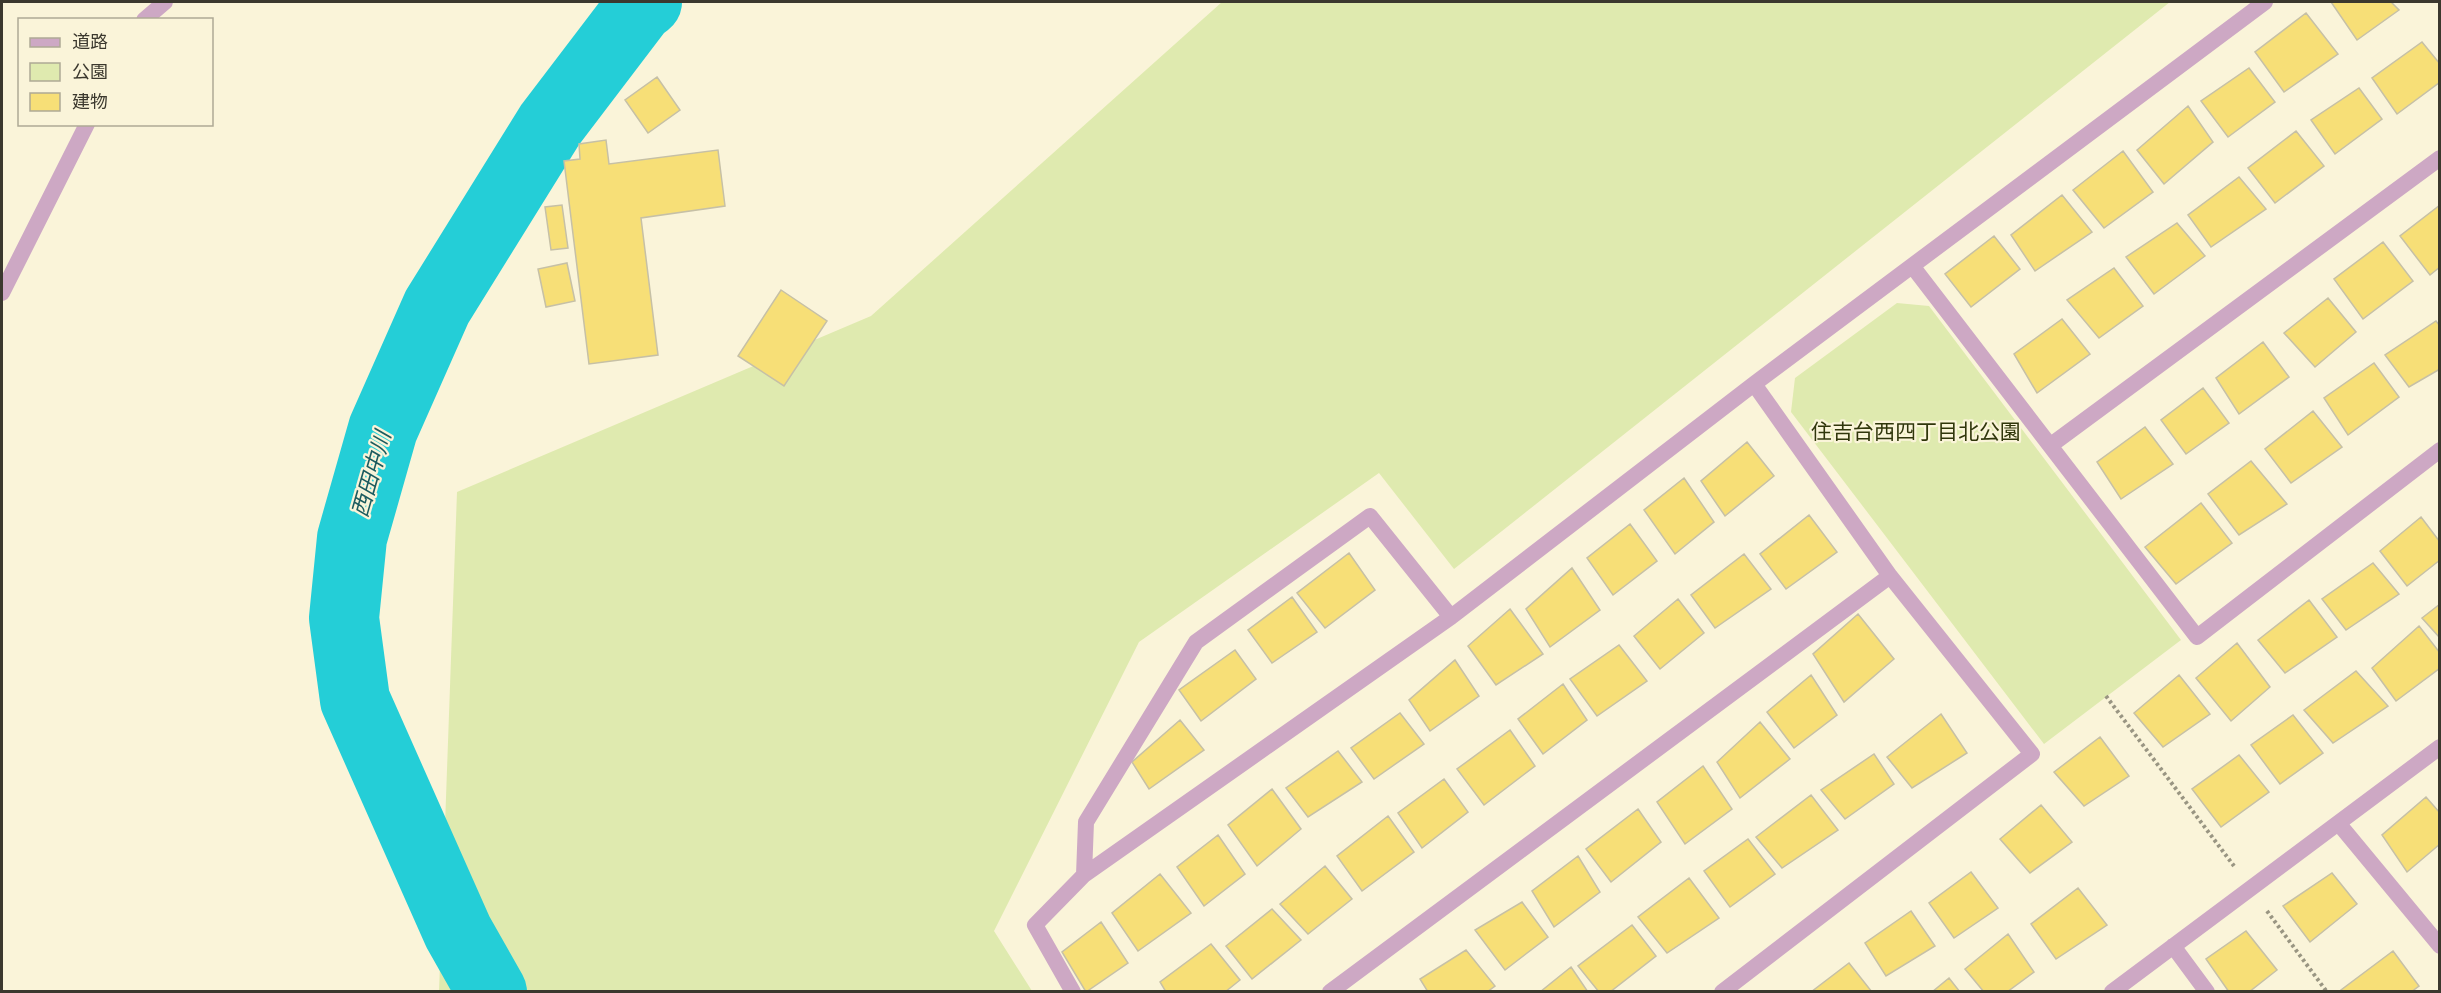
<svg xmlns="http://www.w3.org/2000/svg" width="2441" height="993" viewBox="0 0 2441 993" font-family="Karla,'Noto Sans JP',sans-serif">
	<rect width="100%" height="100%" fill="#faf4d9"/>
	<path fill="#dfeaaf" d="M1222 2H2170L1454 569 1379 473 1139 642 994 931 1032 991 439 992 457 492 871 316Z
		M1897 303 1929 306 2181 640 2044 744 1791 412 1795 378Z"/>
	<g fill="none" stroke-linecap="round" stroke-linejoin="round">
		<path stroke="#24ced7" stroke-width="70" d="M492 992 458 932 355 700 344 618 352 538 383 429 437 307 550 125 639 8 647 2"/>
	</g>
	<path fill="#f7df77" stroke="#c6c0a6" stroke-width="1.5" d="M2331 2H2391L2399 10 2357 40Z
		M2306 13 2338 54 2284 92 2255 52Z
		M2422 42 2440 64V82L2397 114 2372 78Z
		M2249 68 2275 102 2228 137 2201 101Z
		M657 77 680 110 648 133 625 100Z
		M2359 88 2382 119 2335 154 2311 120Z
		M2188 106 2213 142 2164 184 2137 150Z
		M2296 131 2324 166 2275 203 2248 168Z
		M606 140 609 164 718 150 725 206 641 218 658 355 589 364 564 161 580 159 579 144Z
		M2123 151 2153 192 2104 228 2073 190Z
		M2239 177 2266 209 2211 247 2188 215Z
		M2062 195 2092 232 2035 271 2011 235Z
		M562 205 568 248 551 250 545 207Z
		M2440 205V267L2430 275 2400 236Z
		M2177 223 2205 256 2154 294 2126 257Z
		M1994 236 2020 269 1971 307 1945 274Z
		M2383 242 2413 281 2363 319 2334 279Z
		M567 263 575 301 546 307 538 269Z
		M2114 268 2143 306 2099 338 2067 300Z
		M781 290 827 321 784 386 738 356Z
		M2328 298 2356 332 2315 367 2284 333Z
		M2062 319 2090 354 2037 393 2014 354Z
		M2436 321 2440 326V369L2409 387 2385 355Z
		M2263 342 2289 377 2239 414 2216 378Z
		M2374 363 2399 397 2348 435 2324 398Z
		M2203 388 2229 423 2186 454 2161 420Z
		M2313 411 2342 447 2291 483 2265 449Z
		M2145 427 2173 464 2121 499 2097 462Z
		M1747 442 1774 476 1725 516 1701 481Z
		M2251 461 2287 504 2239 535 2208 494Z
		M1684 478 1714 522 1675 554 1644 510Z
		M2201 503 2232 543 2176 584 2145 547Z
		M1809 515 1837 552 1786 589 1760 554Z
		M2421 517 2440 542V560L2407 586 2380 551Z
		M1630 524 1657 561 1613 595 1587 558Z
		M1349 553 1375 590 1325 628 1297 593Z
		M1744 554 1771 589 1715 628 1691 595Z
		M2373 563 2399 594 2346 630 2322 599Z
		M1572 568 1600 610 1550 647 1526 609Z
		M1292 597 1317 632 1272 663 1248 630Z
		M1678 599 1704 633 1660 669 1634 636Z
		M2309 600 2337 637 2285 673 2258 640Z
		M2440 604V638L2422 618Z
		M1510 609 1543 654 1496 685 1468 646Z
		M1858 614 1894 659 1844 702 1813 654Z
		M2419 626 2440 653V668L2396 701 2372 668Z
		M2237 643 2270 687 2231 721 2196 678Z
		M1619 645 1647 681 1597 716 1570 679Z
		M1235 650 1256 679 1201 721 1179 690Z
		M1455 660 1479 696 1430 731 1409 700Z
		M2356 671 2388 706 2333 743 2304 710Z
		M1811 675 1837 715 1794 748 1767 712Z
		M2179 675 2210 714 2163 747 2134 713Z
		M1563 684 1587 720 1543 754 1518 719Z
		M1400 713 1424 744 1374 779 1351 748Z
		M1941 714 1967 753 1912 788 1887 757Z
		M2293 715 2323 753 2280 784 2251 745Z
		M1180 720 1204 750 1149 789 1132 762Z
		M1760 722 1790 759 1740 798 1717 762Z
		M1510 730 1535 766 1484 805 1457 769Z
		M2100 737 2129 776 2084 806 2054 772Z
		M1338 751 1362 782 1308 817 1286 788Z
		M1874 754 1894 784 1845 819 1821 790Z
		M2239 755 2269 792 2221 827 2192 789Z
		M1703 766 1732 809 1685 844 1657 802Z
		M1444 779 1468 812 1422 848 1398 813Z
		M1272 789 1301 829 1257 866 1228 825Z
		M1811 795 1838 830 1782 868 1756 837Z
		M2426 797 2440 813V844L2407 872 2382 835Z
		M2041 805 2072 842 2030 873 2000 839Z
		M1638 809 1661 842 1611 882 1586 849Z
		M1388 816 1414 852 1362 891 1337 856Z
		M1218 835 1245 874 1204 906 1177 867Z
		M1748 839 1775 874 1730 907 1704 871Z
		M1578 856 1600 892 1554 927 1532 891Z
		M1325 866 1352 899 1308 934 1280 904Z
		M1971 872 1998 908 1954 938 1929 903Z
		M2332 873 2357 904 2310 942 2283 906Z
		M1160 874 1191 913 1138 951 1112 913Z
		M1689 878 1719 918 1667 953 1638 917Z
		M2078 888 2107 925 2056 959 2031 924Z
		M1522 902 1548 937 1505 970 1475 930Z
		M1272 909 1301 940 1252 979 1226 946Z
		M1911 911 1935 946 1886 976 1865 943Z
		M1101 922 1128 963 1086 992 1062 952Z
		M1632 925 1656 956 1610 992H1599L1578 966Z
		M2246 931 2277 970 2249 992H2229L2206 959Z
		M2008 934 2034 972 2007 992H1984L1965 969Z
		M1211 944 1240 980 1225 992H1166L1160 982Z
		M1466 950 1495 986 1487 992H1428L1420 979Z
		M2393 951 2419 986 2411 992H2342L2341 990Z
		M1849 963 1872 992H1811Z
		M1571 967 1588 992H1540Z
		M1949 978 1960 992H1932Z"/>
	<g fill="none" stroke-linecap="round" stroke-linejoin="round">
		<path stroke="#999582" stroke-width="4" stroke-dasharray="3 3" stroke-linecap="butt" d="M2106 696 2234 866
			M2267 911 2327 992"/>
		<path stroke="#cda8c4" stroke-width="16" d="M144 20 165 2
			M1913 267 2197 637 2440 450
			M2 293 87 124
			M2051 445 2440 158
			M2339 824 2440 946
			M1084 875 1086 822 1196 642 1370 516 1451 617
			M2173 946 2207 992
			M1073 992 1035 925 1084 875 1451 617 1754 384 2265 2
			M1330 992 1890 576
			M1722 992 2032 754 1890 576 1754 384
			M2112 992 2440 747"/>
	</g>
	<g text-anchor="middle" stroke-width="4.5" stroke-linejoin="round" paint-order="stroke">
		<g font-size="21" fill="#30360b" stroke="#faf4d9">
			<text x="1916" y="439">住吉台西四丁目北公園</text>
		</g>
		<g font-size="22" font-style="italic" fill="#1b5b5f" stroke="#faf4d9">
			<text transform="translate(371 474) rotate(-74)" y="8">西田中川</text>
		</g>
	</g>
	<rect width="2441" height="993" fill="none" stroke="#3b382e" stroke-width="6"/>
	<rect x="18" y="18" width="195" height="108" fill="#faf4d9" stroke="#aea995" stroke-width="1.5"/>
	<rect x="30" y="38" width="30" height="9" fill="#cda8c4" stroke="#aea995" stroke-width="1.5"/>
	<text x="72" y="48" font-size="18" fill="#3b382e">道路</text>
	<rect x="30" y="63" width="30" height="18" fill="#dfeaaf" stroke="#aea995" stroke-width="1.5"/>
	<text x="72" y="78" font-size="18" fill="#3b382e">公園</text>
	<rect x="30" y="93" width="30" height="18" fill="#f7df77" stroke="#aea995" stroke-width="1.5"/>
	<text x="72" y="108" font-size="18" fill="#3b382e">建物</text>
</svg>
